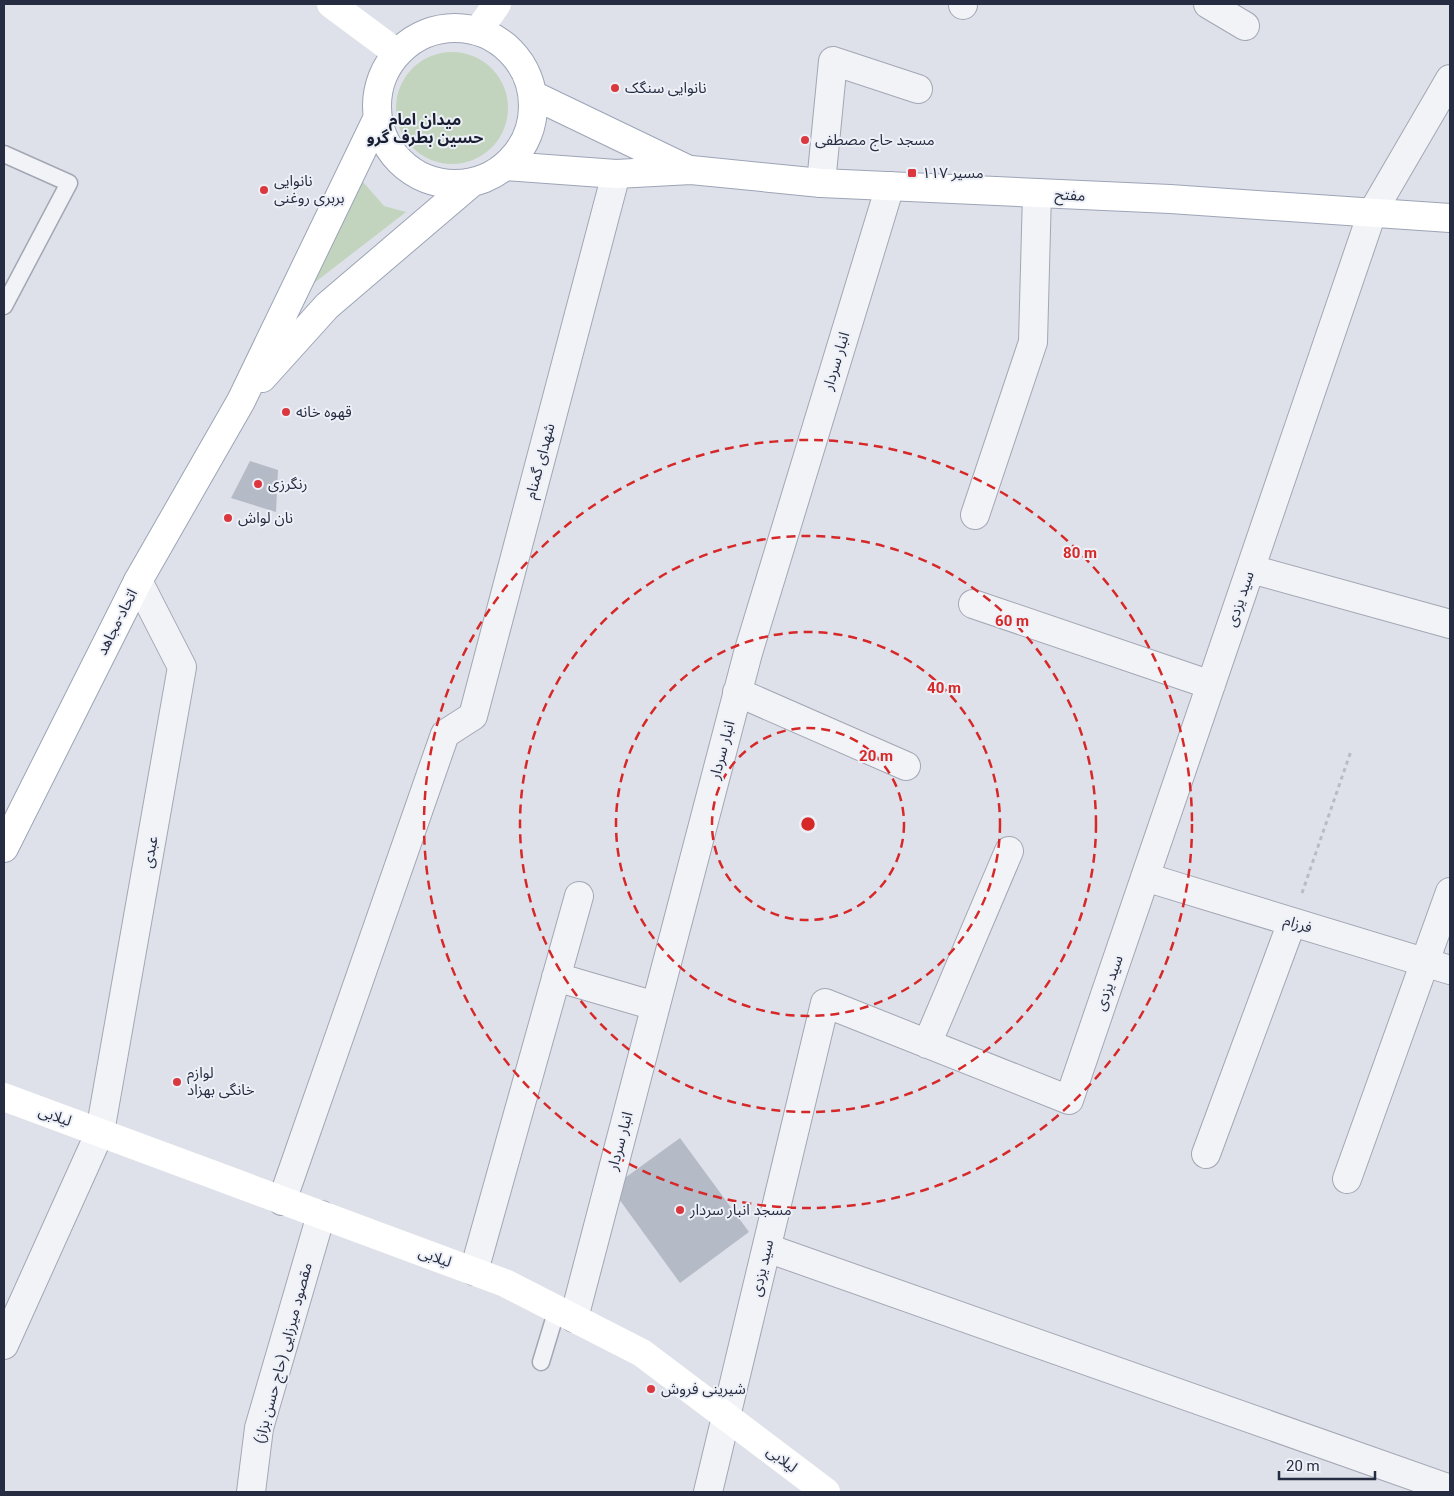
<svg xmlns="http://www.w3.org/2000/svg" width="1454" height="1496" viewBox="0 0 1454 1496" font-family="Roboto,'Noto Sans Arabic',sans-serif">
	<rect width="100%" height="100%" fill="#dee1e9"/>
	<path fill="#c2d4be" d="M396 108a56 56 0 1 1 112 0a56 56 0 1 1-112 0Z
		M356 174 384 206 406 212 305 290Z"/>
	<path fill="#b5bac7" d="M250 461 278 470 276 512 231 498Z
		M680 1138 749 1232 680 1283 611 1188Z"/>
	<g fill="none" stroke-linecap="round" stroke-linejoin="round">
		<g stroke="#a3a7b4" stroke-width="19">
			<path id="lane" d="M4 154 69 183 4 306
				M541 1362 557 1309"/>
		</g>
		<g stroke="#a3a7b4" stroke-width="30">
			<path id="street" d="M1208 4 1245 26
				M963 5V4
				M821 183 833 61 918 89
				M975 515 1033 342 1037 193
				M1251 569 1450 624
				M973 604 1211 685
				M737 692 906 766
				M1145 877 1450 970
				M556 977 655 1006
				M927 1044 1009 851
				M1206 1154 1292 922
				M1347 1179 1450 892
				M282 1201 445 734 473 716 616 174
				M767 1248 1450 1489
				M474 1271 579 896
				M574 1318 748 653 890 186
				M4 1345 100 1132 182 667 138 581
				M251 1492 259 1428 321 1215
				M708 1492 825 1003 1069 1100 1372 213 1450 79"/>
		</g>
		<g stroke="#9ca4b6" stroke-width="30">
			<path id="primary" d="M377 106a78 78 0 1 1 156 0a78 78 0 1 1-156 0Z
				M533 95 687 169
				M506 166 616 174 691 170 821 183 1170 199 1450 218
				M262 378 327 306 470 184
				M4 848 138 581 241 401 377 119"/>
		</g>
		<path stroke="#b8bcc4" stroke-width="3" stroke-dasharray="4 4" stroke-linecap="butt" d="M1302 893 1351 751"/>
		<use href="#lane" stroke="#f1f3f7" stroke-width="16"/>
		<use href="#street" stroke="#f1f3f7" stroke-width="28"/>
		<path stroke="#fff" stroke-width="28" d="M331 4 397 53
			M478 31 497 4
			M4 1097 505 1283 642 1353 826 1492"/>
		<use href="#primary" stroke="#fff" stroke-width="28"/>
	</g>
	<g fill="none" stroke="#d62828" stroke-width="2.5" stroke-dasharray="9 6">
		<circle cx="808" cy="824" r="96"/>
		<circle cx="808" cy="824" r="192"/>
		<circle cx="808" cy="824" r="288"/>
		<circle cx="808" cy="824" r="384"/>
	</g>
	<g fill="#db373e" stroke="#eef0f7" stroke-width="2">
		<circle cx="615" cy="88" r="5"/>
		<circle cx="805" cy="140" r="5"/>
		<rect x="907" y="168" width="10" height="10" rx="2.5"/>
		<circle cx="264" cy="190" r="5"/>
		<circle cx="286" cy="412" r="5"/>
		<circle cx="258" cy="484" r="5"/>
		<circle cx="228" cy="518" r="5"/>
		<circle cx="177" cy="1082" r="5"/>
		<circle cx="680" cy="1210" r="5"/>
		<circle cx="651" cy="1389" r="5"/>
	</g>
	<g text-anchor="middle" stroke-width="4" stroke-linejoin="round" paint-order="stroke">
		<g font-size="15" fill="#262d42" stroke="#eef0f7" text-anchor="start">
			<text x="625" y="93">نانوایی سنگک</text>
			<text x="815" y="145">مسجد حاج مصطفی</text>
			<text x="922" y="178">مسیر ۱۱۷</text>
			<text x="274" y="186">نانوایی<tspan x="274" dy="17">بربری روغنی</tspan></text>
			<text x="296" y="417">قهوه خانه</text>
			<text x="268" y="489">رنگرزی</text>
			<text x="238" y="523">نان لواش</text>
			<text x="187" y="1078">لوازم<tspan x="187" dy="17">خانگی بهزاد</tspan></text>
			<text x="690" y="1215">مسجد انبار سردار</text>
			<text x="661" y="1394">شیرینی فروش</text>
		</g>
		<g font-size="15" fill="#262d42" stroke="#eef0f7">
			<text transform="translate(1070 195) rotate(3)" y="5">مفتح</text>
			<text transform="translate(836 361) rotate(-73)" y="5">انبار سردار</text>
			<text transform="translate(540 461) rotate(-75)" y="5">شهدای گمنام</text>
			<text transform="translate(1240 599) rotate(-71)" y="5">سید یزدی</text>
			<text transform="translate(117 622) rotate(-63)" y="5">اتحاد-مجاهد</text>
			<text transform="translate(722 750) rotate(-75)" y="5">انبار سردار</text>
			<text transform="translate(150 852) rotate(-80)" y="5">عبدی</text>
			<text transform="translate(1298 924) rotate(17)" y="5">فرزام</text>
			<text transform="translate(1109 983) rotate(-71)" y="5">سید یزدی</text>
			<text transform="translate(55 1116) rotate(20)" y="5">لیلابی</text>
			<text transform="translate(620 1141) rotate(-75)" y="5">انبار سردار</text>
			<text transform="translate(435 1257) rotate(20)" y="5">لیلابی</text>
			<text transform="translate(762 1268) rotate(-77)" y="5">سید یزدی</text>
			<text transform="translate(283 1353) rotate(-75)" y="5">مقصود میرزایی (حاج حسن بزاز)</text>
			<text transform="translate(782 1459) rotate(37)" y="5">لیلابی</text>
		</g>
		<g font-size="16" font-weight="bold" fill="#181e32" stroke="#eef0f7">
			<text x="425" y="125">میدان امام<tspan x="425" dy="18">حسین بطرف گرو</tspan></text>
		</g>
	</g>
	<circle cx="808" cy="824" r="8" fill="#d62828" stroke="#eef0f7" stroke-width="2.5"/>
	<g font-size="15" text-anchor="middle" font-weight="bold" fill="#d62828" stroke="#eef0f7" stroke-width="4" stroke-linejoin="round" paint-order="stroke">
		<text x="1080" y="558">80 m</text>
		<text x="1012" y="626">60 m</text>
		<text x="944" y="693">40 m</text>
		<text x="876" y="761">20 m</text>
	</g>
	<rect width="1454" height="1496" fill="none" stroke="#262d42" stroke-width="10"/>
	<path d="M1279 1471v8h96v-8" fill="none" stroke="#262d42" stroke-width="2.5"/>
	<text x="1286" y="1471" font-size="15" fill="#262d42" stroke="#eef0f7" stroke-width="4" paint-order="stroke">20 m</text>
</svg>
